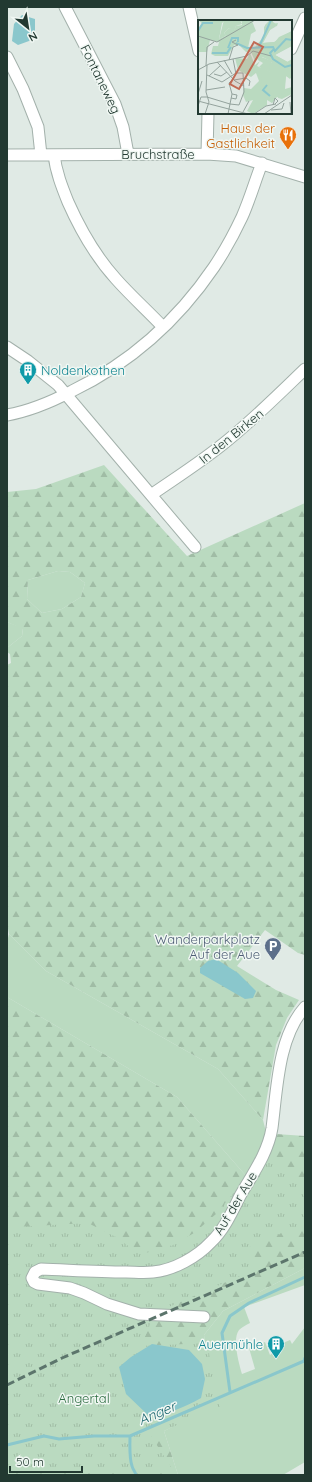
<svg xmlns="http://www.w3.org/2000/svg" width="312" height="1482" viewBox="0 0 312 1482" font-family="Quicksand,sans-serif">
	<defs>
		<pattern id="forest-firs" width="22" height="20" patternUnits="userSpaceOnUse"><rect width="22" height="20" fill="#badac0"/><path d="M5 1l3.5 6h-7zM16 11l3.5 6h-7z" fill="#a0bca5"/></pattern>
		<pattern id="park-tufts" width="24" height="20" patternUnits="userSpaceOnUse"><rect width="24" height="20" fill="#badac0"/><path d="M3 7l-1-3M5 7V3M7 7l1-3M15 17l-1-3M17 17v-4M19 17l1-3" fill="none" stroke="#a0bca5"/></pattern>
	</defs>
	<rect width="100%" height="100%" fill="#e0eae5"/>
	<path fill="#badac0" d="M58 571 70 572 85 583 81 597 62 609 42 613 27 599 28 580Z
		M7 622 23 628 22 636 7 648Z
		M9 934 46 971 218 1069 263 1120 266 1132 260 1153 247 1177 177 1097 7 997V942Z
		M305 1268V1285L244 1307 250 1323C246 1325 242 1327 239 1330 232 1339 239 1364 242 1374L255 1369 249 1348 265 1342 270 1355 277 1350 276 1346 290 1340 292 1344 305 1327V1462L283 1475H178L164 1431 213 1406 204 1335 223 1311Z"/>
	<path fill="url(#forest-firs)" fill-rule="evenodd" d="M104 465 187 556 305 503V955L298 953 265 930 237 966 276 990 299 1000 287 1018 276 1045 263 1120 218 1069 46 971 9 934 7 923V665L11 663 10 654 7 652V648L22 636 23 629 7 622V492L36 489ZM58 571 70 572 85 583 81 597 62 609 42 613 27 599 28 580Z
		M7 997 177 1097 247 1177 184 1257 7 1268Z
		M276 1134 305 1136V1268L223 1311 204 1335 213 1406 164 1431 178 1475H7V1276L182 1268Z"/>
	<path fill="url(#park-tufts)" d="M272 1153 304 1190V1224L247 1248 256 1269 155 1313 141 1346 207 1343 220 1407 151 1436 176 1475H7V1225L15 1227 88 1223 118 1238 132 1249 142 1254 173 1245 194 1233 216 1214 240 1185Z"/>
	<path fill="#8ac7cc" d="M22 15 35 19V36L29 41 18 45 12 41 14 24Z
		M216 959 238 973 256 991 253 998 245 999 200 973V968L208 961Z
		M152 1344 189 1350 202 1364 205 1379 201 1398C184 1408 169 1413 149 1416L126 1394 119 1367 131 1357Z"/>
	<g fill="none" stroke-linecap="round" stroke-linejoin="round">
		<path stroke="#8ac7cc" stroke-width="3" d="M230 1392 222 1333 230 1316 249 1303 305 1277
			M130 1436C130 1445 129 1457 132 1466 133 1470 135 1471 136 1475
			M7 1445 44 1436 59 1439 94 1436H130L304 1361 305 1358"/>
		<g stroke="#a3b1ab" stroke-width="13">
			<path id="street" d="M65 7 115 104 123 127 128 154
				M189 7 199 51
				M291 49 305 18
				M7 57 23 89 38 127 41 155
				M207 154 208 113
				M7 155 207 154 236 156 305 177
				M54 155C56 172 62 187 68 202 80 229 96 257 116 279 131 296 148 311 163 327
				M7 347 28 361 58 385 151 495C177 477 204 460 228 440 255 418 280 393 305 369
				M7 415C30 411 51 402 72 391 130 363 178 320 214 267 224 252 234 234 242 217 250 199 255 181 262 163
				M151 495 195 547
				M204 1317 139 1314 107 1304 84 1293 70 1288 38 1284 34 1282 32 1278 35 1272 41 1269C69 1270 97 1272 126 1272 134 1272 144 1273 153 1272 174 1270 197 1257 211 1242 224 1230 232 1212 240 1196 252 1175 268 1153 272 1128 277 1089 278 1037 305 1007"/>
		</g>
		<use href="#street" stroke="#fff" stroke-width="11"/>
		<path stroke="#5c756c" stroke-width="3" stroke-dasharray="8 4" stroke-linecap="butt" d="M7 1385 62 1358 305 1252"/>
	</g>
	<defs>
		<g id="restaurant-pin" transform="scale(0.9)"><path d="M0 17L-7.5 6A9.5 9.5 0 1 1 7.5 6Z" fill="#e8710a" stroke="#f0f7f3"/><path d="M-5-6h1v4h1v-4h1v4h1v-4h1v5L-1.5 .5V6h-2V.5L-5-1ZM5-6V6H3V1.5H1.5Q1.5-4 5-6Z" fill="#fff"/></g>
		<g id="building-pin" transform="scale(0.9)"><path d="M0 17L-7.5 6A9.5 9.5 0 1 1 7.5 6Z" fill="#0f9aa8" stroke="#f0f7f3"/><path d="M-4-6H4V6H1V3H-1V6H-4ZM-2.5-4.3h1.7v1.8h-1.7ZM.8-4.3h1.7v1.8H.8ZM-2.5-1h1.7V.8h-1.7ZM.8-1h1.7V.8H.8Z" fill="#fff"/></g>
		<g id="parking-pin" transform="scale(0.9)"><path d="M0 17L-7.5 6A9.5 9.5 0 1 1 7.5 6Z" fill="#5c6f8a" stroke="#f0f7f3"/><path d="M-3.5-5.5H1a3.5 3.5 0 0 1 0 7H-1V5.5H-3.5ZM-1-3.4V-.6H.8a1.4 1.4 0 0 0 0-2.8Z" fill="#fff"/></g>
	</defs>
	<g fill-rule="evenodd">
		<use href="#restaurant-pin" x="288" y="135"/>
		<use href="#building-pin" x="28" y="370"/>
		<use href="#parking-pin" x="273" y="946"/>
		<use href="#building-pin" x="276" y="1344"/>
	</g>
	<g text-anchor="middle" stroke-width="3" stroke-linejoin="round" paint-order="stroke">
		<g font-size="13" fill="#223931" stroke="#f0f7f3">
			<text transform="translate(101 79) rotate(64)" y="5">Fontaneweg</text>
			<text x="158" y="159">Bruchstraße</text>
			<text transform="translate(231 436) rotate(-39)" y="5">In den Birken</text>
			<text transform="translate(235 1203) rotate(-59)" y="5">Auf der Aue</text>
		</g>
		<g font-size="13" fill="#c56008" stroke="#f0f7f3" text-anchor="end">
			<text x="275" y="133">Haus der<tspan x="275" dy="15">Gastlichkeit</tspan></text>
		</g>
		<g font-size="13" fill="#0d838f" stroke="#f0f7f3" text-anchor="start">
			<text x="41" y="375">Noldenkothen</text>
			<text x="263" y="1349" text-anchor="end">Auermühle</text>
		</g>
		<g font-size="13" fill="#4e5e75" stroke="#f0f7f3" text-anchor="end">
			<text x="260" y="944">Wanderparkplatz<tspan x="260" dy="15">Auf der Aue</tspan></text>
		</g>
		<g font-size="13" fill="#2e6d42" stroke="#f0f7f3">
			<text x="84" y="1403">Angertal</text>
		</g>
		<g font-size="14" font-style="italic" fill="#206971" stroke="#f0f7f3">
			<text transform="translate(157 1413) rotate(-23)" y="5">Anger</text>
		</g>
	</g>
	<g transform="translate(198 20)">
		<rect width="94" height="94" fill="#e0eae5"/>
		<path d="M26 0H42L44 4 38 6 36 11 31 8 26 13 28 16 21 19ZM61 36 74 41 72 52 61 47 65 43 60 40ZM74 37 94 47V59L88 56 87 63V69L94 67V74L84 79 80 78Z" fill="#badac0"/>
		<path d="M24 0H28L24 3 21 19 28 16 26 13 31 8 36 10 38 6 44 5V2L42 0 41 4 39 0 54 1 58 11 53 14 50 28 60 26 66 16 67 5 72 0H75V4L80 3 79 6 73 8 64 23 77 22 81 17 94 11V26L77 35 90 42 89 53 74 83 69 80V85L55 94 49 91 55 80 48 82 45 75 46 68 53 69 61 61 58 53 53 57 40 50 37 38 49 39 52 33 57 45 62 41 59 46 72 52 71 46 74 42 65 36 57 41 53 32H48L41 25H36L30 36H17L13 34 15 26H20L21 22 12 20 9 32H0V9L4 3 0 0H24L17 20Z" fill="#badac0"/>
		<path d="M17 0 12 10V20L5 18 7 25 0 26V9L4 3 0 0ZM72 0 78 4 77 7 72 10 65 23 76 22 94 11V25L77 35 89 42 94 39V55L92 59 88 56 87 69 83 73 86 78 79 77 74 83 62 69 64 57 63 47 73 52 71 46 75 42 52 31 59 29 58 26 66 16V7Z" fill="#badac0"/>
		<path fill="none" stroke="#8ac7cc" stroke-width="2" d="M0 11 5 3H15M38 23 49 28 75 27 77 31 88 19 94 20M61 27 73 0M30 28 34 18H40V22M76 29 72 33 75 39 87 47 94 45M14 33H29L33 27M69 65 65 70 72 76"/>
		<path fill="none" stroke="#94a39d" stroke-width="1" d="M0 16 19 22 57 0M35 39 38 54M26 40 34 54M31 40 35 27 40 25 34 22 38 20M19 42 37 61 46 66M8 46 9 27 16 22M0 50 11 44 49 36 55 31 73 36M16 54 23 56 29 52M9 55 24 62 38 53M11 56 23 45M36 60 48 58 52 61 51 66M8 70 27 67M0 74 4 61M9 77 32 84M33 78 38 79 39 75 34 74M0 81 50 94M92 82 93 94M32 84 41 85 46 72 45 53H37M75 85 77 78 80 81 77 84M0 86 3 77H9M73 90 84 89 86 83M45 92 51 81M7 94 11 82 8 72 9 45M30 94 34 74 31 63 35 59M56 94 68 86 78 84M66 94 94 75"/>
		<path fill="#c16b55" fill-opacity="0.15" stroke="#c16b55" stroke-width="2" d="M56 22 65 27 41 69 32 64Z"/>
		<rect width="94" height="94" fill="none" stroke="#223931" stroke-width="2"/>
	</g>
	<rect width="312" height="1482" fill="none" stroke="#223931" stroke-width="16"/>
	<g transform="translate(28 28) rotate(150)" stroke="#f0f7f3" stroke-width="3" paint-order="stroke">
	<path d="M0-3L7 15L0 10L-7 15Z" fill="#223931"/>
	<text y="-6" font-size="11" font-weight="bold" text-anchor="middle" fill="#223931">N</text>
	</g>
	<path d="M10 1466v6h72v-6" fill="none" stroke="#223931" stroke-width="2"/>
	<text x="16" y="1466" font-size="12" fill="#223931" stroke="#f0f7f3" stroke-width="3" paint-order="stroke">50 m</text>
</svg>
